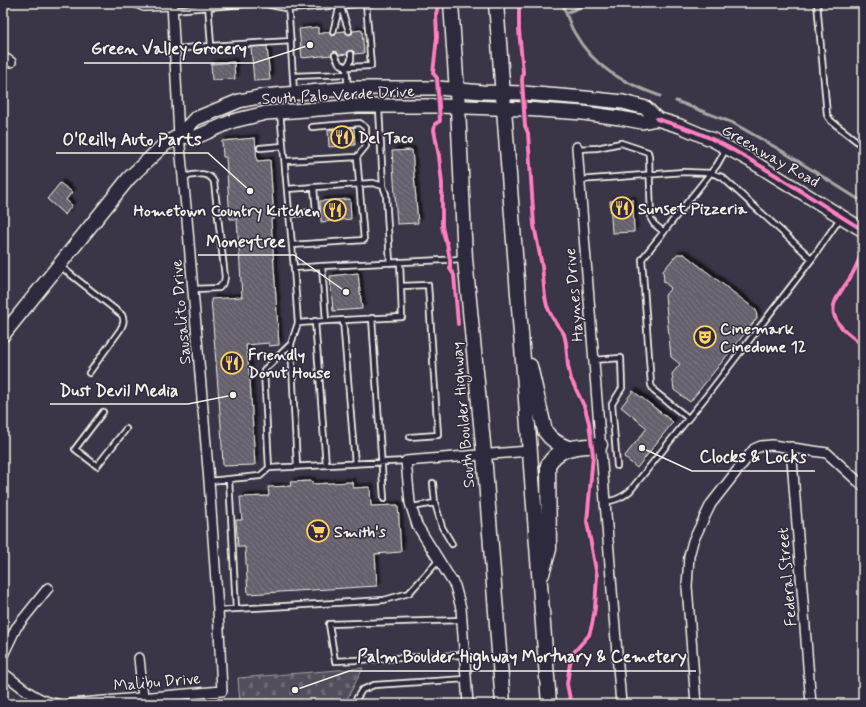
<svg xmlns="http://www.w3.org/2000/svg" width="866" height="707" viewBox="0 0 866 707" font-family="Mynerve,sans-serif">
	<defs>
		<pattern id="cemetery-stones" width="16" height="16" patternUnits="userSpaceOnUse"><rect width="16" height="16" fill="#534e5c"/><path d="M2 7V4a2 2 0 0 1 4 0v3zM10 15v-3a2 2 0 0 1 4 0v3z" fill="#6c6873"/></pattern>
		<pattern id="building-back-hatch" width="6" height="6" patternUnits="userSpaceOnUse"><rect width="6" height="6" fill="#65616c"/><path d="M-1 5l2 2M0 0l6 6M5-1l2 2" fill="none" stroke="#7c7881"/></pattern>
		<filter id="shadow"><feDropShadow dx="3.5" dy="-3.5" stdDeviation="1" flood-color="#0009"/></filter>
	</defs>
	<rect width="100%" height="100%" fill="#3b3647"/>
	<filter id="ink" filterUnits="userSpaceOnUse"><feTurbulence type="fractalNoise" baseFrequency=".025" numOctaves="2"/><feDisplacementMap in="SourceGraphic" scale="8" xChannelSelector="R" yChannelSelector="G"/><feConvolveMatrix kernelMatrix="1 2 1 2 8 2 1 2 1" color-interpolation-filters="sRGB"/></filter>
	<g filter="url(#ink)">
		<path fill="url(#cemetery-stones)" stroke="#a4a0a2" d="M363 668 346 701 340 704H236H240L238 678Z"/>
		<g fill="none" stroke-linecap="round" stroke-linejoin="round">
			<path stroke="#aaa6a7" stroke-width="3" d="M562 3C566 12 569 23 574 32 594 68 622 82 660 96
				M566 13 590 3
				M676 101 733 123 782 151 858 199"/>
		</g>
		<path fill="url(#building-back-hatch)" stroke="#f4f1e8" filter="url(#shadow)" d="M318 27V34L329 32 332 36 335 35 337 32 345 31 349 35 352 34 353 31 362 30 364 53 355 54 353 51 351 50 348 52 347 54 339 55 335 51 332 53 331 55 302 58 299 29Z
			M267 46 270 80 254 81 251 47Z
			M234 62 235 79 212 80 211 64Z
			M354 127 355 145 329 147 328 130Z
			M255 138 257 161 270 160 274 219H271L279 345 269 346V343L246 345 250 379 255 465 223 466 221 426 211 299 242 297 237 219H230L226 157H223L222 141Z
			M412 150 418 223 397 224 392 151Z
			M60 183 72 192 66 200 72 205 65 215 47 199Z
			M350 199 351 219 321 222 320 201Z
			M633 200 634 232 612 233 610 201Z
			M677 254H684L756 310 757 318 690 402 674 390 672 374 680 364 671 357 665 295 671 288 664 282 663 271Z
			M358 273 362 309 333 311 330 276Z
			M633 391 673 422 637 468 624 457 647 428 621 407Z
			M312 481V484L352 482 353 488 370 487 371 506 398 505 401 552 375 554 377 586 248 594 245 547H238L236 520H242L240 497 269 496 268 487 291 486 290 482Z"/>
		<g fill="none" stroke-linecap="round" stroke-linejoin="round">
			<g stroke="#f4f1e8" stroke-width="8">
				<path id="lane" d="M262 3 289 9 372 3
					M288 3 294 92
					M817 3 827 115 831 121 863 146
					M173 10 257 3
					M333 32 340 5 349 31
					M211 46 291 41
					M174 49 211 46 208 3
					M335 55 339 63 346 67 351 60V54
					M293 76 347 74
					M348 88 346 67 371 66 366 3
					M379 108 383 186
					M280 112 294 268
					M312 127 360 123 366 128V146L357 157
					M260 148 283 146
					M577 149 597 148 621 143 648 152 649 156 651 219 654 224 664 232
					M285 161 357 157 364 240 292 245
					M183 177C194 175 208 170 214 182L225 277 224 282 219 288 193 289
					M579 180 683 172 711 173 722 177 812 259
					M287 189 373 183 383 186 386 194 390 263
					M289 214 316 212 314 187
					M400 262 402 317 326 321 322 266 463 259
					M60 266 122 315C125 321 123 325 120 330L89 373
					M401 286 428 285 438 435 410 437
					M372 318 384 499
					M343 320 355 464
					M315 321 326 465
					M298 323 326 321
					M291 344 297 467
					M593 360 621 358 622 388 612 404 617 466
					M103 412 75 449 97 466 126 429
					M688 418 654 391 651 385 642 259 717 165 726 149
					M269 468 264 370 291 344 298 323 294 268 322 266
					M229 479 236 609
					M209 481 260 476 269 468 406 461
					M605 502C615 500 622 498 630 491L708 394 812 259 841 217
					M435 503 442 527 452 544
					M412 507 435 503 433 483
					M218 610 384 600 409 593 439 560
					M462 620 329 624 335 661 464 655
					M353 704 362 690 374 685 466 679"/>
			</g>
			<g stroke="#f4f1e8" stroke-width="12">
				<path id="street" d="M137 3 144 6 173 5
					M3 5 5 3
					M3 57 11 62
					M577 147 621 704
					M791 447 811 704
					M3 655 16 628 48 588
					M139 658 143 697
					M3 673C20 685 35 701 57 704
					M70 704 222 691 218 610 209 481 186 207 179 136 172 3
					M468 704 461 608 455 586 417 525 410 503 406 461 529 451
					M696 704 687 586 689 556 693 541 711 504 754 449 761 446 772 445 827 453 863 486"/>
			</g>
			<g stroke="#f4f1e8" stroke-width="16">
				<path id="secondary" d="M179 136 196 137 233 121 266 113 358 106H439L524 109 583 113 620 118 642 122 657 119
					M3 335 129 178 165 144 179 136 195 119 239 101 264 96 353 88H438L482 92 523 93 585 98 623 102 646 108 657 119 680 126 713 140 748 159 863 230"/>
			</g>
			<g stroke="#f4f1e8" stroke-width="17">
				<path id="primary" d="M451 3 458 107 465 259 484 454 503 704
					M496 3 549 704
					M530 366 545 431C551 440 558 444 568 448
					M542 574 549 549 548 465C560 445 579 447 600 445"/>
			</g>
			<use href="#lane" stroke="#2f2a3d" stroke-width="4.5"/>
			<use href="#street" stroke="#2f2a3d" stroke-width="9"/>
			<use href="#secondary" stroke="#2f2a3d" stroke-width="13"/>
			<use href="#primary" stroke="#2f2a3d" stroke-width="14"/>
			<g stroke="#2f2a3d" stroke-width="6">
				<path id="cycleway" d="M437 3 438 6 436 14 437 37 433 73 437 78 440 121 435 124 434 130 439 156 442 184V226L445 240 447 243 450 260V269L454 275 458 324
					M519 3V30L523 72 522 80 525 126 528 133 534 225 542 266 545 297 547 306 552 317 564 334 566 343 568 366 571 379 585 408 589 423 593 455 587 522 597 576 595 608 592 625 589 635 574 652 570 663 567 684 571 704
					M657 119C676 125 696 131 714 140 766 166 813 200 863 230
					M863 250C859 259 855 270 850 278 845 286 838 294 835 302 827 321 850 335 863 345"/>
			</g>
			<use href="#cycleway" stroke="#ff80c0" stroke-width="4"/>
		</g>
	</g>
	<defs>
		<g id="restaurant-ring" transform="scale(1.15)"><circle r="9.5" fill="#2f2a3d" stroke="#ffd166" stroke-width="1.5"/><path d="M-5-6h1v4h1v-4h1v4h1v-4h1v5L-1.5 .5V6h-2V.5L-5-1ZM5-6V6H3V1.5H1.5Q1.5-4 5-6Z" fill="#ffd166"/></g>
		<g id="theatre-ring" transform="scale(1.15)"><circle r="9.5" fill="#2f2a3d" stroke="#ffd166" stroke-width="1.5"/><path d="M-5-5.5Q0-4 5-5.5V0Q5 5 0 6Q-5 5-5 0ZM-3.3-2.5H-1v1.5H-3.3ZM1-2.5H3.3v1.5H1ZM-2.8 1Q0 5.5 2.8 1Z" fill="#ffd166"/></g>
		<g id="supermarket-ring" transform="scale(1.15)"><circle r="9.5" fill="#2f2a3d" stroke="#ffd166" stroke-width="1.5"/><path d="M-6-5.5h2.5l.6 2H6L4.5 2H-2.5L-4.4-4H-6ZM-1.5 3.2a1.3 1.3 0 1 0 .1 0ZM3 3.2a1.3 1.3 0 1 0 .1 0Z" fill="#ffd166"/></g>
	</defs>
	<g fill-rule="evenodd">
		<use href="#restaurant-ring" x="342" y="137"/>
		<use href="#restaurant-ring" x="622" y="208"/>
		<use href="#restaurant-ring" x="335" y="210"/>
		<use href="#theatre-ring" x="705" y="337"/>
		<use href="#restaurant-ring" x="232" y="363"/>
		<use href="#supermarket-ring" x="318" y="531"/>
	</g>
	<g text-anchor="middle" stroke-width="3" stroke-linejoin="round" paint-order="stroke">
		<g font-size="16" fill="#f4f1e8" stroke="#2f2a3d">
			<text transform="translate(338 94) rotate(-3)" y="6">South Palo Verde Drive</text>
			<text transform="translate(771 155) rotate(30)" y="6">Greenway Road</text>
			<text transform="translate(573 295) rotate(-95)" y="6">Haynes Drive</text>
			<text transform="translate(180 312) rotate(-95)" y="6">Sausalito Drive</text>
			<text transform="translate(462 415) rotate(-95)" y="6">South Boulder Highway</text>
			<text transform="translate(786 577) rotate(-95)" y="6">Federal Street</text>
			<text transform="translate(157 681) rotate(-5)" y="6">Malibu Drive</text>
		</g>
		<g font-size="16" font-weight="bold" fill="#f4f1e8" stroke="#2f2a3d" text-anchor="start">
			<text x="358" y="143">Del Taco</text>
			<text x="638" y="214">Sunset Pizzeria</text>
			<text x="320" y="216" text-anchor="end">Hometown Country Kitchen</text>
			<text x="720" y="334">Cinemark<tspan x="720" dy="18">Cinedome 12</tspan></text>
			<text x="248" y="360">Friendly<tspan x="248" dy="18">Donut House</tspan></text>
			<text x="334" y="537">Smith's</text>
		</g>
	</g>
	<path fill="none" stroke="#f4f1e8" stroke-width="1.5" d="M310 45L254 63H84M250 191L208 153H56M346 292L294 255H198M233 395L188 404H50M642 448L692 471H815M295 690L349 671H696"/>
	<g fill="#f4f1e8" stroke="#2f2a3d" stroke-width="1.5">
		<circle cx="310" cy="45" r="4"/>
		<circle cx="250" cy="191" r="4"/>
		<circle cx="346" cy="292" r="4"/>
		<circle cx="233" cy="395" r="4"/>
		<circle cx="642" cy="448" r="4"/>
		<circle cx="295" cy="690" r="4"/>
	</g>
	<g font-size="17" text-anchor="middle" font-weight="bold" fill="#f4f1e8" stroke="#2f2a3d" stroke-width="3" stroke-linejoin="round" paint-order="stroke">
		<text x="169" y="54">Green Valley Grocery</text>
		<text x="132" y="145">O'Reilly Auto Parts</text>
		<text x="246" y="247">Moneytree</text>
		<text x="119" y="396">Dust Devil Media</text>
		<text x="753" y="462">Clocks &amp; Locks</text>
		<text x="522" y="662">Palm Boulder Highway Mortuary &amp; Cemetery</text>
	</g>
	<rect width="866" height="707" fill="none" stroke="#2f2a3d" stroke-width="16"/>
	<rect x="8" y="8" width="850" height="691" fill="none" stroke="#f4f1e8" stroke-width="1.5" filter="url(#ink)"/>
</svg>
